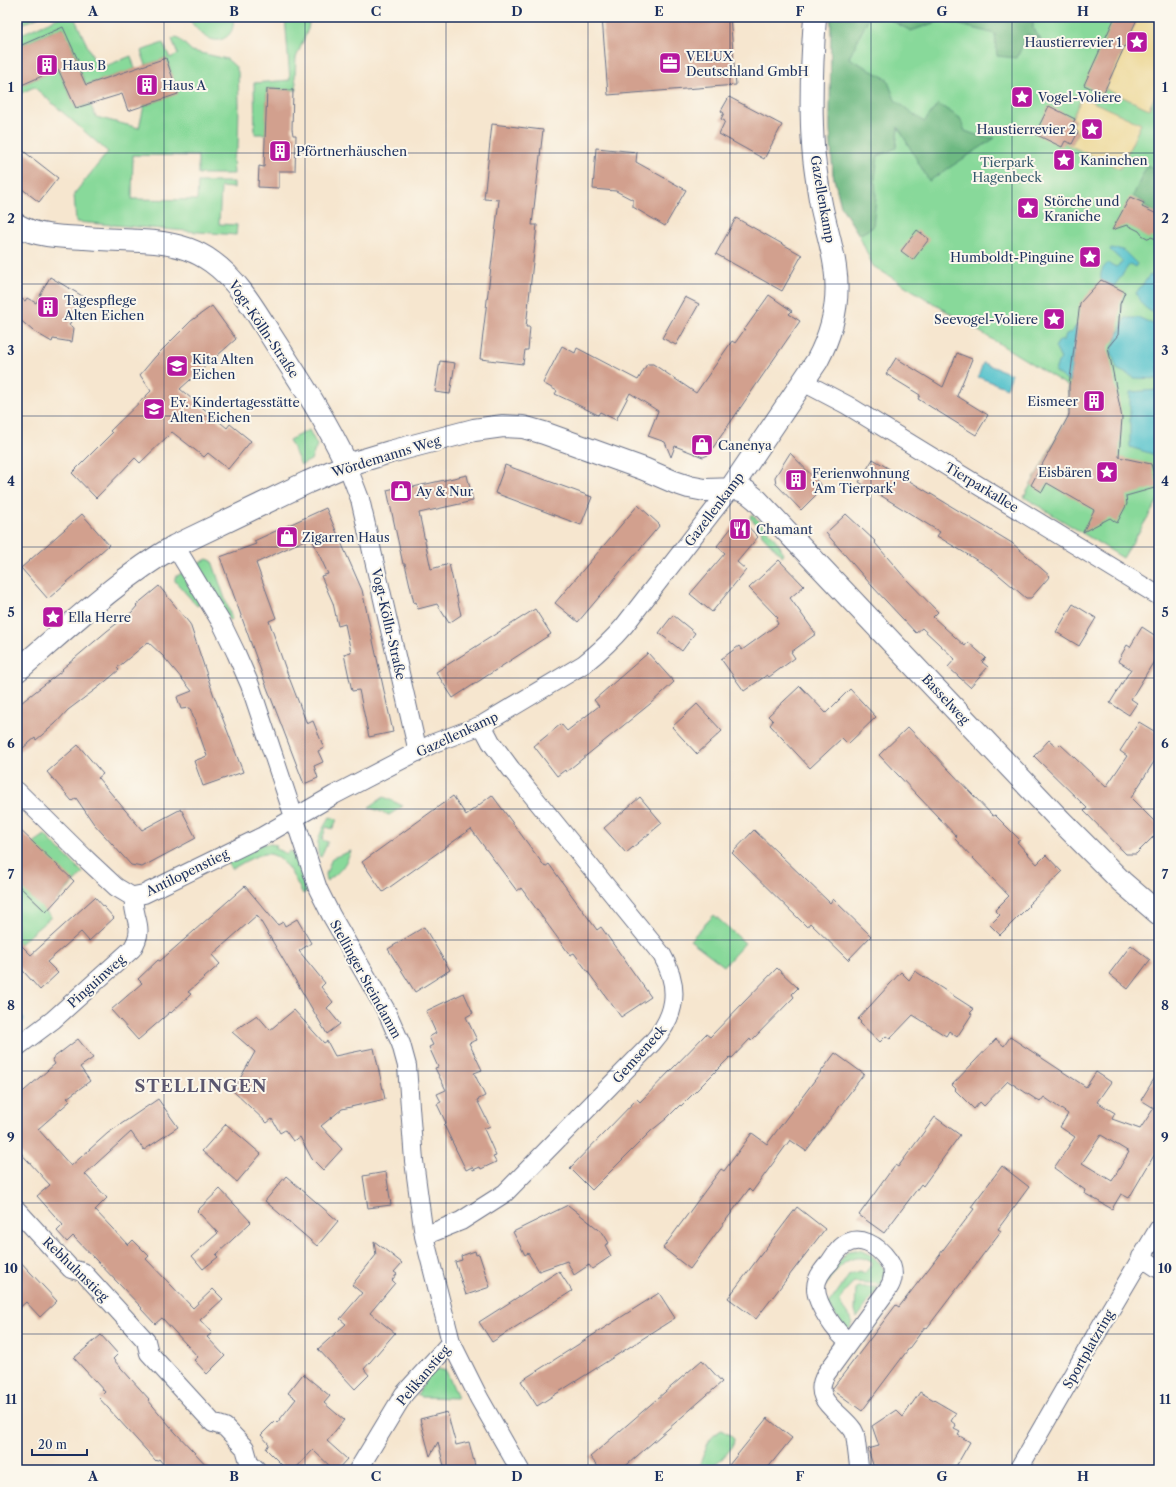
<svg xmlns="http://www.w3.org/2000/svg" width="1176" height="1487" viewBox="0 0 1176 1487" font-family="'Libre Caslon Text',serif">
	<rect width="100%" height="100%" fill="#fbf7ec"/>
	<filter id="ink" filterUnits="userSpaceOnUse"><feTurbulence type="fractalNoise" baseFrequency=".025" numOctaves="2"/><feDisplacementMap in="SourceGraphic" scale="8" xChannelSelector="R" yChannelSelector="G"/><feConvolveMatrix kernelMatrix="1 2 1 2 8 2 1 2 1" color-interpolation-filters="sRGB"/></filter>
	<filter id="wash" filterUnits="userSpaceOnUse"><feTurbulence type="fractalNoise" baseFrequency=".012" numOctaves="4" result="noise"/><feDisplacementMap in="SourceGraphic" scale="16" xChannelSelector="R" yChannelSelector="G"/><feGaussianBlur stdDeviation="0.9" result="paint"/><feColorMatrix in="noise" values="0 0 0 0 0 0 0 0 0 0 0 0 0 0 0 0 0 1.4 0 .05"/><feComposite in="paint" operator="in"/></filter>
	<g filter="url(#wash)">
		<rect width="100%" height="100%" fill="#f6e6cf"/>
		<path fill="#88d99a" stroke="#52847c" d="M17 17H39L17 26Z
			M60 17H74L98 69 131 56 135 69 86 85 75 61 78 60 63 27 17 47V36Z
			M187 17H233C233 20 234 24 233 26 231 39 216 44 206 37 198 32 193 24 187 17Z
			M285 17H310L308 29 296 58 295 76 297 90 267 89 266 134H255L254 83 290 80Z
			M831 17H1159V499L1123 558 1024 497 1069 415 1068 386 873 266 859 235 841 206 833 174 830 129Z
			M177 37 192 51 227 59 236 67 238 72 239 104 238 146 233 158 234 174H198V156L133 155 132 199 197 200 198 182H234V188L221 187 219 224 237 225 236 235 76 222 74 194 108 152 34 87 17 95V87L58 69 76 108 90 104 96 117 139 128 144 106 178 93 166 58 146 65 141 51 163 43 170 58 178 54 172 39Z
			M309 430 317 445 311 460 301 465 289 440Z
			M752 514 772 535 780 546 783 554 782 556 762 535 761 529 751 519 750 516Z
			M207 559 212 561 232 619 229 620 196 565Z
			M182 573 200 604 197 606 175 581V577Z
			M384 797 403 806 389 815 369 807Z
			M330 817 337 819 333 829 326 827 322 840 328 842 321 857 319 856C314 843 322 828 330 817Z
			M45 835 83 873 46 911 51 917 17 946V854Z
			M263 844H270L277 845 275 848 287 854 289 850C301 857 304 878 308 890L303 894C294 879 282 847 260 855 250 858 241 864 232 869L228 863 229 861Z
			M351 851C345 866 340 872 327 881L326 874 332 858Z
			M714 915 745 943 724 966 690 940Z
			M855 1250C870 1251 877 1259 885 1270L882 1284 854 1282C848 1287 840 1296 840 1304L853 1323 850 1328 846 1330 828 1305 850 1274 859 1271 865 1273 873 1263C850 1247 835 1272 823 1288V1283L848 1251Z
			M858 1287H879L857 1318 855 1311 856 1289Z
			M439 1369 446 1371 458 1397 456 1398 422 1397 417 1395C423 1386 428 1372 439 1369Z
			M722 1430 729 1434 734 1439 733 1446 724 1457 707 1470H696C706 1456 704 1438 722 1430Z"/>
		<path fill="#6eb982" stroke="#447470" d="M831 17H869L849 58 887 79 895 100 924 122 938 104 960 118 965 131 982 137 995 138 929 181 898 127 896 148 878 156 875 178 876 197 873 227 859 235 841 206 833 174 830 129Z
			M885 17H1033V28L1041 40 1027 34 1017 58 997 56 995 34 942 20 911 31Z
			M1147 165 1153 168 1152 172 1158 175 1156 181 1159 183V214L1145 207V203L1133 196Z"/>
		<path fill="#eeda9e" stroke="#84847e" d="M1138 17H1159V87L1149 109 1105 89Z
			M1082 97 1141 124 1120 169 1064 143 1065 141 1072 144 1078 132 1071 128 1075 120 1072 118Z"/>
		<path fill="#55c2cc" stroke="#387895" d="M1111 248 1123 250 1137 264 1135 267 1130 264C1124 271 1120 279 1114 286L1101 280C1100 273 1102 268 1108 263L1116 267 1123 262 1110 250Z
			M1150 275 1159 280V314C1147 312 1140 304 1136 293Z
			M1125 318H1140L1159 327V379L1135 378 1117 369 1111 351Z
			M1078 323 1069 382 1055 372 1058 362 1061 359 1055 347 1059 341 1064 340 1066 334 1072 332Z
			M983 363 1012 374 1007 388 978 377Z
			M1159 390V456L1130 447V392Z"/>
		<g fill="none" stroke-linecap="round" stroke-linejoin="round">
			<path stroke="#55c2cc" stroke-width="5.5" d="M17 1023 22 1019"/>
		</g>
		<g id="blocks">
			<path fill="#d2a08e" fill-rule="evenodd" d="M602 17H730L736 85 608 95Z
				M1115 17H1138L1103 94 1084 85Z
				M63 27 78 60 75 61 86 85 166 58 178 94 128 111 122 94 76 108 58 69 17 87V47Z
				M267 89 293 90 292 129 293 135H296L295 171H279V188L258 187 259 166 264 167Z
				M729 97 782 125 764 159 719 134 725 121 721 119 724 113 721 111Z
				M1049 106 1075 119 1071 128 1078 132 1072 144 1065 141 1062 147 1035 134Z
				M492 124 543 130 532 225H537L526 327H530L528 350H525L523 364 480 359 499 200 484 199Z
				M17 146 58 178 39 202 17 185Z
				M596 148 637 152 636 162 686 190 665 226 633 207V200L616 191 593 189Z
				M1130 197 1144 203 1142 207 1159 215V240L1151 237 1149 239 1142 235 1139 231 1127 225 1112 230Z
				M736 218 802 255 782 291 716 254Z
				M917 230 929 239 913 260 901 251Z
				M50 277 84 297 69 325 74 328 72 342 53 339 52 342 33 331 17 317V296L25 301 27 298 36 303Z
				M1101 280 1125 292 1120 304 1118 335 1108 347 1122 418 1119 457 1151 464 1158 487 1126 496 1127 504 1117 523 1110 518 1083 532 1094 510 1047 483 1042 492 1031 485 1069 415V386L1080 303Z
				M769 295 792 311 789 314 800 321 708 455 703 457 675 446 671 457 665 442 648 436 658 411 630 393 616 420 600 412 598 415 570 401 555 394 557 391 543 383 562 346 575 353 577 348 638 380 647 364H653L696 393 732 341 735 343Z
				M685 297 699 304 676 345 662 338Z
				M212 306 236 339 180 389 227 428 230 424 251 441 228 469 208 453 204 457 172 432 140 463 135 458 96 498 72 473 112 433 110 431 151 391 140 375 155 357 191 321Z
				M957 353 972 359 957 396 988 415 976 435 918 399 920 395 886 374 896 358 943 387Z
				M440 361 455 363 450 394 435 392Z
				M790 453 822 486 814 493 816 495 801 510 776 484 775 477Z
				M873 459 1012 543 1050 576 1031 598H1026L993 570 937 536 940 532 859 482Z
				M505 465 592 497 581 525 495 493Z
				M467 475 473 501 419 513 431 569 449 564 461 615 449 623 437 604 418 609 416 602 414 603 405 564H403L387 490 412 484 413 487Z
				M638 505 660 525 578 622 555 603Z
				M326 508 362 590 393 732 369 737 359 690 352 691 344 654 351 652 345 624 338 626 333 603 321 576 328 574 311 537 256 563 276 618 269 621 285 667 307 724 313 721 324 748 318 751 323 762 314 766 318 778 304 784 266 685 220 557 256 544 254 541Z
				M82 514 109 545 48 599 21 568Z
				M846 514 876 542 875 543 905 578 938 612 933 617 965 646 968 642 986 658 982 662 988 667 970 687 948 667 955 659 922 628 916 633 872 586 826 533Z
				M743 521 758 537 737 562 746 570 712 612 690 594 725 553 717 546 736 522Z
				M779 560 804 586 790 598 816 634 791 652 795 658 769 677 767 675 744 691 721 659 739 646 742 650 778 624 776 620 778 618 749 588Z
				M159 586 190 624 213 693 243 772 203 786 194 761 207 756 190 708 181 709 177 697 192 691 163 656 148 642 117 668 119 670 100 686 68 710 55 724 36 740 35 738 17 753V706L63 670 62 669 107 631 132 612 137 606 136 605Z
				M1073 604 1096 618 1079 646 1056 632Z
				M535 609 551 634 453 698 436 672Z
				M673 615 695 633 682 651 659 633Z
				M1142 627 1159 638V653L1131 699 1137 703 1129 715 1110 703 1131 669 1118 661 1127 645 1130 647Z
				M648 653 674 682 650 704 566 772 565 770 557 776 534 746 561 724 567 731 599 706 594 700Z
				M800 686 826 713 850 689 876 717 848 744 842 738 810 768 770 725 773 721 768 716Z
				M697 704 722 731 697 754 672 727Z
				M1139 722 1159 734V754L1131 798 1159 826V831L1136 854H1126L1084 811 1087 808 1034 756 1049 740 1057 747 1060 744 1106 787 1127 756 1120 751Z
				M908 727 993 816 995 815 1020 840 1017 842 1037 864 1046 855 1062 872 1028 905 1029 906 1000 935 990 925 1000 915 995 910 1009 896 955 839 957 837 879 755Z
				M78 745 103 774 98 778 142 830 181 809 196 838 142 867 131 865 94 824 76 798 72 801 47 772Z
				M492 795 545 867 549 864 597 930 601 927 651 997 621 1017 574 953 570 955 521 888 517 891 471 829 383 892 362 862 453 796 466 815Z
				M640 797 662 823 626 853 604 828Z
				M17 827 74 881 46 912 17 884Z
				M754 830 830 903 833 899 871 936 848 960 810 923 807 927 732 853Z
				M245 886 278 925 283 922 285 926 297 919 311 943 299 951 325 983 321 987 333 1002 327 1008 340 1024 327 1034 257 915 212 955 220 964 188 992 191 994 171 1013 170 1012 138 1040 111 1010 142 983 138 979 158 960 160 961Z
				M95 897 114 918 89 941 81 932 47 962 58 973 40 990 17 964V941L31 955Z
				M424 927 450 970 415 992 388 949Z
				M1131 945 1150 960 1128 989 1109 974Z
				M777 968 798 988 792 994 794 997 751 1041 750 1039 732 1058 730 1057 681 1106 680 1105 666 1119 651 1131 592 1190 570 1168 637 1099 640 1102 706 1034 710 1037Z
				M915 971 974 1009 970 1013 972 1014 957 1037 949 1031 946 1036 913 1015 890 1039 886 1036 880 1042 860 1023 861 1022 858 1019 901 972 909 980Z
				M464 993 473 1013 466 1017 477 1040 469 1043 482 1070 474 1073 485 1096 477 1100 490 1126 484 1129 496 1156 493 1157 496 1162 481 1169 480 1167 473 1170 472 1167 466 1170 444 1125 446 1123 437 1104 441 1102 437 1094 446 1090 435 1068 438 1067 429 1047 433 1045 429 1037 436 1033 426 1011Z
				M294 1010 324 1043 327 1041 335 1056 374 1048 385 1099 342 1109 321 1126 342 1149 323 1170 312 1159 300 1137 293 1141 285 1130 280 1133 272 1119 267 1123 233 1091 255 1052 232 1032 257 1015 270 1030Z
				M1010 1037 1086 1087 1096 1072 1111 1082 1097 1102 1115 1113 1112 1119 1140 1129 1154 1108 1141 1100 1159 1071V1147L1129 1198 1121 1194 1112 1209 1084 1193 1085 1190 1054 1168 1075 1137 1060 1127 1068 1114 1044 1097 1040 1102 1008 1081 984 1106 980 1102 974 1109 955 1090 956 1089 952 1085 996 1039 1004 1046ZM1101 1135 1129 1152 1112 1181 1082 1163Z
				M78 1039 93 1058 80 1067 90 1081 67 1098 70 1101 38 1129 71 1166 108 1133 158 1099 178 1127 144 1150 131 1132 85 1174 107 1198 95 1210 128 1245 133 1240 149 1256 146 1259 193 1308 213 1289 223 1299 200 1320 212 1333 207 1337 225 1356 207 1374 194 1360 198 1357 162 1318 155 1324 141 1309 142 1308 73 1236 67 1242 57 1231 63 1225 37 1196 50 1185 17 1149V1097L55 1064 52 1059Z
				M835 1053 864 1074 806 1151 790 1140 752 1192 749 1189 690 1269 663 1248 721 1169 724 1171 752 1133 767 1144Z
				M935 1117 960 1135 923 1186 921 1184 884 1233 859 1215 895 1165 898 1167Z
				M226 1124 261 1154 237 1182 202 1151Z
				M1002 1166 1029 1187 998 1229 1001 1231 927 1328 925 1327 862 1411 832 1389 896 1305 899 1307 930 1267 974 1209 971 1207Z
				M386 1172 391 1205 368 1208 363 1176Z
				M286 1176 338 1221 317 1246 265 1201Z
				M220 1189 251 1222 216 1255 218 1257 203 1269 192 1256 218 1233 197 1211Z
				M568 1205 603 1233 609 1243 605 1245 611 1256 592 1269 589 1265 574 1275 567 1261 539 1271 528 1253 525 1255 513 1232Z
				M797 1207 825 1229 756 1319 728 1298Z
				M374 1241 402 1263 394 1272 397 1274 392 1280 395 1283 370 1313 395 1333 364 1369 369 1375 355 1389 318 1349 346 1324 340 1319 362 1293 352 1285 376 1255Z
				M475 1251 476 1255 479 1254 490 1287 466 1295 455 1262 462 1260 461 1256Z
				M17 1258 57 1301 40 1317 26 1302 17 1310Z
				M559 1271 572 1291 492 1342 479 1322Z
				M659 1293 675 1318 537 1406 521 1381Z
				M101 1335 118 1354 113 1359 149 1399 148 1400 175 1432 211 1470H168L159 1459 156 1461 99 1398 105 1392 74 1358Z
				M702 1360 722 1382 621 1470H601L590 1457Z
				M303 1374 330 1396 324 1403 344 1420 327 1441 347 1459 337 1470H334L313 1450 294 1470H287L266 1449 269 1444 261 1435 275 1421 277 1423 296 1399 288 1393Z
				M920 1392 956 1413 951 1421 956 1425 954 1429 960 1432 958 1435 970 1442 954 1470H889L873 1465 868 1449 879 1446 872 1426 896 1410 903 1417Z
				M447 1412 456 1445 469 1442 476 1470H445L438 1442 430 1456 420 1419Z
				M767 1418 792 1438 766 1470H725Z"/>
		</g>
	</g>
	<g filter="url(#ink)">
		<use href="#blocks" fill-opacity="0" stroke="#686f86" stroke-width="1"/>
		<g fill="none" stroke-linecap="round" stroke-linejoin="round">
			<g stroke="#686f86" stroke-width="20">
				<path id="street" d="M803 382 847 405 1159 596
					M347 465 360 499 418 752
					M175 546 221 622 236 653 250 685 318 889 331 915 387 1012 401 1044 407 1066 414 1161 424 1236 451 1342 479 1398 520 1470
					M17 791 86 859 116 887 131 896H134L144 894 263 836 334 795 434 743 482 725 584 664C599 652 612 640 624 626L731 488
					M17 1047 53 1020 132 949C147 926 131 918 134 896
					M17 1210 71 1269 83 1272 146 1341 149 1353 213 1423 225 1427 245 1448 249 1462 257 1470
					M424 1236 461 1221 505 1193 652 1043C676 1016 681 988 662 955L511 769 491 742 482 725
					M1141 1257 1159 1269
					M849 1342C836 1333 816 1304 816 1288 816 1278 823 1269 830 1262 834 1256 838 1249 844 1245 860 1234 878 1246 888 1260 895 1269 894 1280 888 1289L826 1374C810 1401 840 1411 853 1430L855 1434 859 1466 862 1470
					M358 1470 404 1394 451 1342
					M1018 1470 1105 1319 1159 1228"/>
			</g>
			<g stroke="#686f86" stroke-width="24">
				<path id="secondary" d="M17 225C38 237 62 237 85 238 108 240 131 240 155 242 174 244 196 250 212 262 239 281 257 314 275 342 301 382 327 422 347 465
					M731 488 817 361C832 333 840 300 835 267 832 244 824 222 820 199 817 181 814 163 813 145 810 103 812 59 815 17
					M17 671C67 628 118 579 175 546L308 482 347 465 390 452 474 430 503 426 523 427 544 433 644 469 674 482 689 487 705 490 738 489 747 492 757 500 1061 821 1122 882 1159 914"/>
			</g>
			<use href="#street" stroke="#fff" stroke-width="18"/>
			<use href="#secondary" stroke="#fff" stroke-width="22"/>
		</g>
	</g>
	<path fill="none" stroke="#1b2f5e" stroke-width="1" stroke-opacity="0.55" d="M164 17V1470M305 17V1470M446 17V1470M588 17V1470M730 17V1470M871 17V1470M1012 17V1470M17 153H1159M17 284H1159M17 416H1159M17 547H1159M17 678H1159M17 809H1159M17 940H1159M17 1071H1159M17 1203H1159M17 1334H1159"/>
	<defs>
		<g id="sight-square" transform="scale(1.15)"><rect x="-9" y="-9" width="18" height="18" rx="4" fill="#b5179e" stroke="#fbf7ec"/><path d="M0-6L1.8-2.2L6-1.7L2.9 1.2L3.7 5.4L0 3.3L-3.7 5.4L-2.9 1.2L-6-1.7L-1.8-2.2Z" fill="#fff"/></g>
		<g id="office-square" transform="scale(1.15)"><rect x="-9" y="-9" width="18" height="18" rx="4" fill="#b5179e" stroke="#fbf7ec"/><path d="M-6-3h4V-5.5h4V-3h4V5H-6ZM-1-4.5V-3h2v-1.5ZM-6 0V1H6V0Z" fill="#fff"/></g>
		<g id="building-square" transform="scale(1.15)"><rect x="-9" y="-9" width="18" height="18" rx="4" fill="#b5179e" stroke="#fbf7ec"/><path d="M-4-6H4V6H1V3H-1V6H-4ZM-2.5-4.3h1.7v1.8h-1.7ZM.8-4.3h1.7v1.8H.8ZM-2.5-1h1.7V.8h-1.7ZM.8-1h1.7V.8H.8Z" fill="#fff"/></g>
		<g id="school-square" transform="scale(1.15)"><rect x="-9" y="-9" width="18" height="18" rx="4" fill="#b5179e" stroke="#fbf7ec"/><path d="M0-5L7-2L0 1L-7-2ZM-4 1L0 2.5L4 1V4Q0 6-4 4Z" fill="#fff"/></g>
		<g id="shop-square" transform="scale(1.15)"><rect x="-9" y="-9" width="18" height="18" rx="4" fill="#b5179e" stroke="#fbf7ec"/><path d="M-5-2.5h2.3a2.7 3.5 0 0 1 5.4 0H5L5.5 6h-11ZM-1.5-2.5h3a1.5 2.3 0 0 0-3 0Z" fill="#fff"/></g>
		<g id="restaurant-square" transform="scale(1.15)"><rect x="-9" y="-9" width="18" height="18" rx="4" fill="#b5179e" stroke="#fbf7ec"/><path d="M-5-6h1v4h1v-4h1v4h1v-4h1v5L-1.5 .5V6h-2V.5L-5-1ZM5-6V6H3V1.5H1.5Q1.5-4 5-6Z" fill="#fff"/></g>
	</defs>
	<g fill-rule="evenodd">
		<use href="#sight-square" x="1137" y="42"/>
		<use href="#office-square" x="670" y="63"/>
		<use href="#building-square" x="47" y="65"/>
		<use href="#building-square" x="147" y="85"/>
		<use href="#sight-square" x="1022" y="97"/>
		<use href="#sight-square" x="1092" y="129"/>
		<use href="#building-square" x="280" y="151"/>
		<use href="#sight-square" x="1064" y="160"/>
		<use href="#sight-square" x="1028" y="208"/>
		<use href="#sight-square" x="1090" y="257"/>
		<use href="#building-square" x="48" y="307"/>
		<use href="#sight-square" x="1054" y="319"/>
		<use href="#school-square" x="177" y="366"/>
		<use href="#building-square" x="1094" y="401"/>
		<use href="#school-square" x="154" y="409"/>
		<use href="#shop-square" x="702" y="445"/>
		<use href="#sight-square" x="1107" y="472"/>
		<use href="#building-square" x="796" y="480"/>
		<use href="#shop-square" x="401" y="491"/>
		<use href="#restaurant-square" x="740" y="529"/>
		<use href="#shop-square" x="287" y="537"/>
		<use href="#sight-square" x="53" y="617"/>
	</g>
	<g text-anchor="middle" stroke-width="4" stroke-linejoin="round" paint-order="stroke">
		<g font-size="13" fill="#1b2f5e" stroke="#fbf7ec" text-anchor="start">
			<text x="1122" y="47" text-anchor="end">Haustierrevier 1</text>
			<text x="686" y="61">VELUX<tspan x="686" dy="15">Deutschland GmbH</tspan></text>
			<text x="62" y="70">Haus B</text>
			<text x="162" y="90">Haus A</text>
			<text x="1038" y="102">Vogel-Voliere</text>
			<text x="1076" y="134" text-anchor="end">Haustierrevier 2</text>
			<text x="296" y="156">Pförtnerhäuschen</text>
			<text x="1080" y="165">Kaninchen</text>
			<text x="1044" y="206">Störche und<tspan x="1044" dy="15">Kraniche</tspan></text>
			<text x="1074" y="262" text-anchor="end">Humboldt-Pinguine</text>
			<text x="64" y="305">Tagespflege<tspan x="64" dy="15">Alten Eichen</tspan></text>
			<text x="1038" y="324" text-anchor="end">Seevogel-Voliere</text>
			<text x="192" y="364">Kita Alten<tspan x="192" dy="15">Eichen</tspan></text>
			<text x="1078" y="406" text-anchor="end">Eismeer</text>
			<text x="170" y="407">Ev. Kindertagesstätte<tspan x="170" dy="15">Alten Eichen</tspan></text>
			<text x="718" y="450">Canenya</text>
			<text x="1092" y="477" text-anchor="end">Eisbären</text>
			<text x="812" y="478">Ferienwohnung<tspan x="812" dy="15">'Am Tierpark'</tspan></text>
			<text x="416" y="496">Ay &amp; Nur</text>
			<text x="756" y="534">Chamant</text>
			<text x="302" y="542">Zigarren Haus</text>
			<text x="68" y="622">Ella Herre</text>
		</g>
		<g font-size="13" fill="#365a6d" stroke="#fbf7ec">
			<text x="1007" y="167">Tierpark<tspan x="1007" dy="15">Hagenbeck</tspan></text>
		</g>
		<g font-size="13" fill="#1b2f5e" stroke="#fbf7ec">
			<text transform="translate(823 199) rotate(80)" y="5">Gazellenkamp</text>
			<text transform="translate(264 329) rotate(56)" y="5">Vogt-Kölln-Straße</text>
			<text transform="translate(386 456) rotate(-17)" y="5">Wördemanns Weg</text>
			<text transform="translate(982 487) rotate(31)" y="5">Tierparkallee</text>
			<text transform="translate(714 509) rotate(-53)" y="5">Gazellenkamp</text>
			<text transform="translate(389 624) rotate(77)" y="5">Vogt-Kölln-Straße</text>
			<text transform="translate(946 699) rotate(47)" y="5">Basselweg</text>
			<text transform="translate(457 734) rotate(-25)" y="5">Gazellenkamp</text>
			<text transform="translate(187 872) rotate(-26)" y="5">Antilopenstieg</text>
			<text transform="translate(366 979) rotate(61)" y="5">Stellinger Steindamm</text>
			<text transform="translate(96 981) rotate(-42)" y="5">Pinguinweg</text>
			<text transform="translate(639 1054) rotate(-48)" y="5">Gemseneck</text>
			<text transform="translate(76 1269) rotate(44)" y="5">Rebhuhnstieg</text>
			<text transform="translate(1088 1349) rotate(-60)" y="5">Sportplatzring</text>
			<text transform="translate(423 1375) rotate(-50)" y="5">Pelikanstieg</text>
		</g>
		<g font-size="17" font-weight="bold" letter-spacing="1" fill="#5b576f" stroke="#fbf7ec">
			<text x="201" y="1092">STELLINGEN</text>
		</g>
	</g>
	<rect width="1176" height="1487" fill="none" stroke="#fbf7ec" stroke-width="44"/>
	<path d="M32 1449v6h55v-6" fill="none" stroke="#1b2f5e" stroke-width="2"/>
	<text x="38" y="1449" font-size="12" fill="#1b2f5e" stroke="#fbf7ec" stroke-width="3" paint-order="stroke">20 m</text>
	<rect x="22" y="22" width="1132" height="1443" fill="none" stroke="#1b2f5e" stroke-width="1.5"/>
	<g font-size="13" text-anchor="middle" font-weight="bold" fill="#1b2f5e">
		<text x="93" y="16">A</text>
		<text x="234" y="16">B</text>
		<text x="376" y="16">C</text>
		<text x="517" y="16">D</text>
		<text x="659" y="16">E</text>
		<text x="800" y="16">F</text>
		<text x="942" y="16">G</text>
		<text x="1083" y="16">H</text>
		<text x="11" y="92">1</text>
		<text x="1165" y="92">1</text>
		<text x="11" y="223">2</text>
		<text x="1165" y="223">2</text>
		<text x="11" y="355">3</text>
		<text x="1165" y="355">3</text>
		<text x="11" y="486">4</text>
		<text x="1165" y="486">4</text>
		<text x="11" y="617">5</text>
		<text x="1165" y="617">5</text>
		<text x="11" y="748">6</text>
		<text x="1165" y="748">6</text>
		<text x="11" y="879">7</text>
		<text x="1165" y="879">7</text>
		<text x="11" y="1010">8</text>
		<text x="1165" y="1010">8</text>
		<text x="11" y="1142">9</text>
		<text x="1165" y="1142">9</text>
		<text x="11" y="1273">10</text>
		<text x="1165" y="1273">10</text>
		<text x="11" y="1404">11</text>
		<text x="1165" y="1404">11</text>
		<text x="93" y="1481">A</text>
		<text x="234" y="1481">B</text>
		<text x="376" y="1481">C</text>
		<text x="517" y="1481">D</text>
		<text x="659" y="1481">E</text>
		<text x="800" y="1481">F</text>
		<text x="942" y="1481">G</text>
		<text x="1083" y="1481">H</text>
	</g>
</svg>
